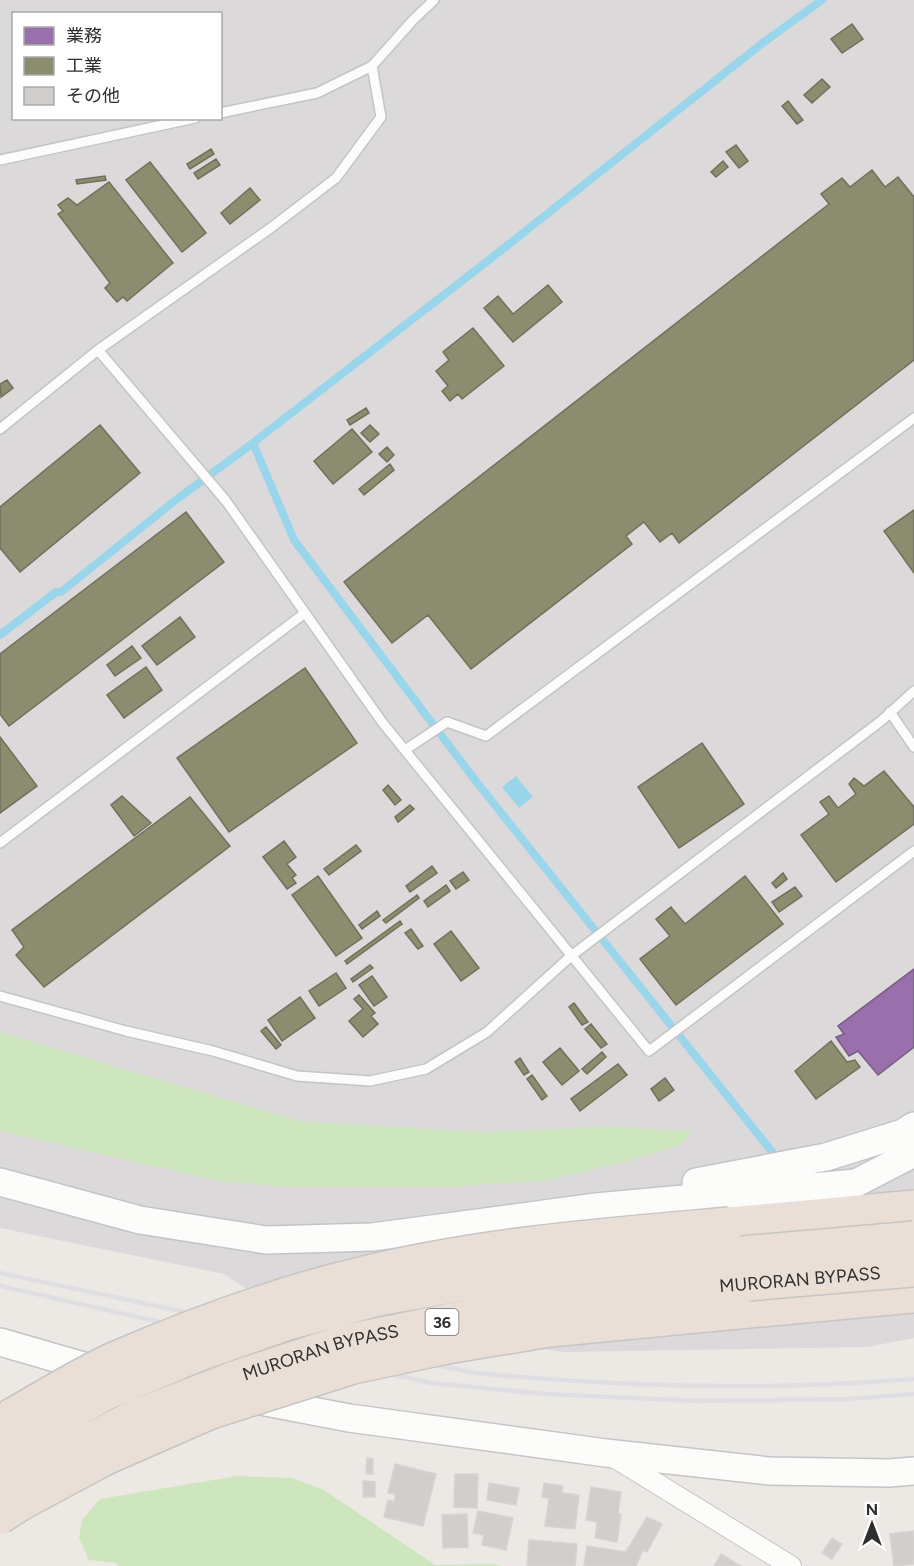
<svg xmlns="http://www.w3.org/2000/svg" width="914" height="1566" viewBox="0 0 914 1566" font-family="Figtree,'Noto Sans JP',sans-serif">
	<rect width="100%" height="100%" fill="#ece8e4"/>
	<path fill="#dcd9db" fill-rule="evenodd" d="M0 0H914V1338L867 1347 563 1352 433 1331 282 1312 224 1274 0 1228ZM14 14H220V118H14Z"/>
	<path fill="#cee6be" d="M0 1032 299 1121 480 1132 605 1127 692 1131 681 1145 628 1161 550 1180 450 1187H289L219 1181 0 1131Z
		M237 1476 292 1478 324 1490 435 1565 491 1564 502 1566H119L116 1563 89 1560 79 1538 82 1520 100 1499Z"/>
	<path fill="#99d6ec" d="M516 776 533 797 519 808 502 787Z"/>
	<path fill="#9970ab" stroke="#795c86" stroke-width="1.5" d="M914 969V1047L878 1075 858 1051 849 1056 836 1037 844 1034 838 1026Z"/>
	<path fill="#8c8c6e" stroke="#70705b" stroke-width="1.5" d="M852 24 863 39 842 53 831 39Z
		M822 79 830 87 812 103 804 95Z
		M788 101 803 120 797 124 782 106Z
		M736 145 748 161 739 168 726 152Z
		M211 149 214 154 190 169 187 164Z
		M216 159 220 165 198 179 194 173Z
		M723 161 728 167 716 177 711 172Z
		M150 162 206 233 182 252 126 180Z
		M872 170 885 187 898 177 914 197V360L679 543 672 533 660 542 644 522 626 536 632 544 471 669 428 615 392 643 344 582 829 204 821 194 842 178 850 187Z
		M105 176 106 180 77 184 76 180Z
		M109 182 173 263 127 301 123 297 117 302 105 288 110 283 58 214 63 211 58 205 68 198 77 205Z
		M250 188 260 200 230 224 221 213Z
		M548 285 562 302 513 342 484 308 498 296 513 314Z
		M473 328 504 366 462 399 458 394 450 401 442 391 448 386 436 371 449 360 443 352Z
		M7 380 13 388 1 397 0 384Z
		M366 408 369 413 350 425 347 420Z
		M100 425 140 473 20 572 0 548V507Z
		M370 425 379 434 370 442 361 433Z
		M352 429 372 452 333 484 314 461Z
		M387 447 394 455 387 462 379 454Z
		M390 464 394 470 364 495 359 489Z
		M914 510V573L884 531Z
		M186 512 224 562 9 726 0 714V654Z
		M180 617 195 637 157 665 142 646Z
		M132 646 141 658 115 676 107 665Z
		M146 667 162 690 124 718 107 695Z
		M305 668 357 743 229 832 177 758Z
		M0 737 37 786 0 813Z
		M702 743 744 804 679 848 638 787Z
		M884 771 914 807V824L836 882 801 835 829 814 820 802 829 796 838 808 856 794 849 784 854 778 864 786Z
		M388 785 401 800 395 805 383 790Z
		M122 796 151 823 134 836 111 805Z
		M190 797 230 846 44 987 16 955 24 947 12 930Z
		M410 805 414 809 398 822 395 817Z
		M284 841 296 857 287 864 296 875 292 878 296 883 287 889 263 857Z
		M356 845 361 851 329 875 324 869Z
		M432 866 437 873 410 892 406 886Z
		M463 872 469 880 456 889 450 881Z
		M783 873 787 879 776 888 772 883Z
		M318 876 362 938 336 956 292 895Z
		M745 876 783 924 676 1005 640 959 670 936 656 919 671 907 685 924Z
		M446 885 450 891 428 907 424 901Z
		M795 887 802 896 779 912 772 902Z
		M417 895 419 898 386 923 383 920Z
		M377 911 380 916 362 929 359 925Z
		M400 921 402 924 347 964 345 961Z
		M411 929 423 946 418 949 405 933Z
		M451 931 479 968 461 981 434 944Z
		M370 965 373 968 353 982 351 979Z
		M336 973 346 988 319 1006 309 991Z
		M372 976 387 997 374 1006 359 985Z
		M359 995 375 1013 371 1016 378 1024 363 1037 349 1021 363 1009 354 999Z
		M300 997 315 1018 282 1041 268 1020Z
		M574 1003 588 1022 582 1025 569 1007Z
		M591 1024 607 1044 601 1048 585 1029Z
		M266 1027 281 1045 276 1049 261 1031Z
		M831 1041 847 1062 855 1060 860 1067 816 1099 795 1071Z
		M560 1048 579 1071 562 1085 543 1062Z
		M602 1052 606 1057 587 1074 582 1069Z
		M520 1058 529 1072 524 1075 515 1062Z
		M618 1064 627 1075 580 1111 571 1099Z
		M532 1075 547 1096 542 1100 527 1079Z
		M665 1078 674 1090 659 1101 651 1089Z"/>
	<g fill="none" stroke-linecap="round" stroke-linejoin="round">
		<path stroke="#99d6ec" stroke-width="8" d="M253 443 294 540 475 780 773 1153
			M0 635 56 592H61L177 499 245 449 494 256 764 42 822 0"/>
	</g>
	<path fill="#d1cecb" stroke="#d7d4d0" stroke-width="1.5" d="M367 1458 373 1459V1474H366Z
		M395 1464 436 1474 423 1526 384 1517 388 1500 394 1502 396 1494 388 1493Z
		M455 1474H478L477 1508 454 1507Z
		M363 1481 375 1482V1497H363Z
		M489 1483 519 1488 516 1505 487 1500Z
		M544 1483 563 1486 562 1493 579 1495 575 1529 545 1526 549 1498 542 1497Z
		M591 1487 621 1492 618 1513 621 1514 617 1542 595 1538 597 1522 586 1520Z
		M478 1511 513 1518 506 1550 482 1545 484 1535 473 1533Z
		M467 1514 468 1547 443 1548 442 1515Z
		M647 1517 662 1524 647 1552 643 1550 636 1566H584L587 1546 626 1552Z
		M914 1531V1564L894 1566 890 1534Z
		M832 1538 842 1544 832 1559 822 1553Z
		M529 1540 577 1544 575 1566H527Z
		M721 1554 741 1566H714Z"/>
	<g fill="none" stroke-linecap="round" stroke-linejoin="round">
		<g stroke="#c5c4c5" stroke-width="12">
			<path id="lane" d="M220 113 317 93 372 66 413 20 434 0
				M0 160 195 118
				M98 350 226 501 382 722 649 1051 914 851
				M0 429 98 350 272 227 336 178 381 117 372 66
				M890 712 914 747
				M405 750 447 722 486 736 914 418
				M0 843 305 613
				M0 996 126 1031 213 1051 297 1076 370 1081 426 1069 487 1032 571 956 881 721 914 691"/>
		</g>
		<g stroke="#c5c4c5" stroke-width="22">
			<path id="street" d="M612 1456 791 1566"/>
		</g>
		<g stroke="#c5c4c5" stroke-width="30">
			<path id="secondary" d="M0 1182 140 1220 266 1240 372 1237 596 1207 856 1183 914 1153
				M696 1182 826 1157 903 1133 914 1126
				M0 1342 97 1370 209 1391
				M250 1399 349 1418 606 1453 769 1471 889 1473 914 1471"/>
		</g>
		<g stroke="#c6c5c4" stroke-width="36">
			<path id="highway" d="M729 1224 914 1207
				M738 1312 914 1296"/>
		</g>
		<use href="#lane" stroke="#fcfcfb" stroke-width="9"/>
		<use href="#street" stroke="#fcfcfb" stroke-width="20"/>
		<use href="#secondary" stroke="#fcfcfb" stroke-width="27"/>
		<use href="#highway" stroke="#eadfd6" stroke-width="33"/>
		<path stroke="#dfdfe1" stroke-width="4.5" d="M0 1273 475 1373C621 1387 767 1391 914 1379
			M0 1286 431 1383 546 1394 698 1401 847 1399 914 1394"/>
		<g stroke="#c6c5c4" stroke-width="36" stroke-linecap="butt">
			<g id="highway-bridge">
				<path d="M0 1424 12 1415C46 1396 80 1374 116 1358 195 1324 277 1294 360 1274 481 1244 605 1235 729 1224"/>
				<path d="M0 1453 106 1393 197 1355 288 1323 378 1299 474 1282 650 1261 914 1238"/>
				<path id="s1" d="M0 1489 29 1471 136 1416 231 1379 343 1342 481 1314 688 1289 914 1270"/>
				<path d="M0 1517 22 1503 106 1458 211 1412 353 1367 447 1347 550 1330 738 1312"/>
			</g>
		</g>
		<use href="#highway-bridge" stroke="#eadfd6" stroke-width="33"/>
	</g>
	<g text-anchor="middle" stroke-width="6" stroke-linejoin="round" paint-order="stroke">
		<rect fill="#fff" stroke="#6d6d6d" stroke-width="1.5" x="425.5" y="1309" width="33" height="26" rx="4.5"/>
		<g font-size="16" font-weight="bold" fill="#2e2e2e">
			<text x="442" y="1328">36</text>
		</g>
		<g font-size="18" fill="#2e2e2e" stroke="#fff">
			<text dy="6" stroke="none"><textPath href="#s1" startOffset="836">MURORAN BYPASS</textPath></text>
			<text dy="6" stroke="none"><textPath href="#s1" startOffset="350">MURORAN BYPASS</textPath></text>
		</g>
	</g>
	<rect x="12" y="12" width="210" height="108" fill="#ffffff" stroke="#ababab" stroke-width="1.5"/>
	<rect x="24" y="27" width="30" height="18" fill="#9970ab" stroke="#ababab" stroke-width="1.5"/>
	<text x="66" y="42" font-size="18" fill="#2e2e2e">業務</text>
	<rect x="24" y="57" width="30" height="18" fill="#8c8c6e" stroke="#ababab" stroke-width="1.5"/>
	<text x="66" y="72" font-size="18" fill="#2e2e2e">工業</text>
	<rect x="24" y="87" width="30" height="18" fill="#d1cecb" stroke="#ababab" stroke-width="1.5"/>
	<text x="66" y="102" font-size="18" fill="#2e2e2e">その他</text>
	<g transform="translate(872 1524)" stroke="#ffffff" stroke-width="4.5" paint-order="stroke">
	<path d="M0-4.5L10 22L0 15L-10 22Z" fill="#2e2e2e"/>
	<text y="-9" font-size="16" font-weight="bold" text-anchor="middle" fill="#2e2e2e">N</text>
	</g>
</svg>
